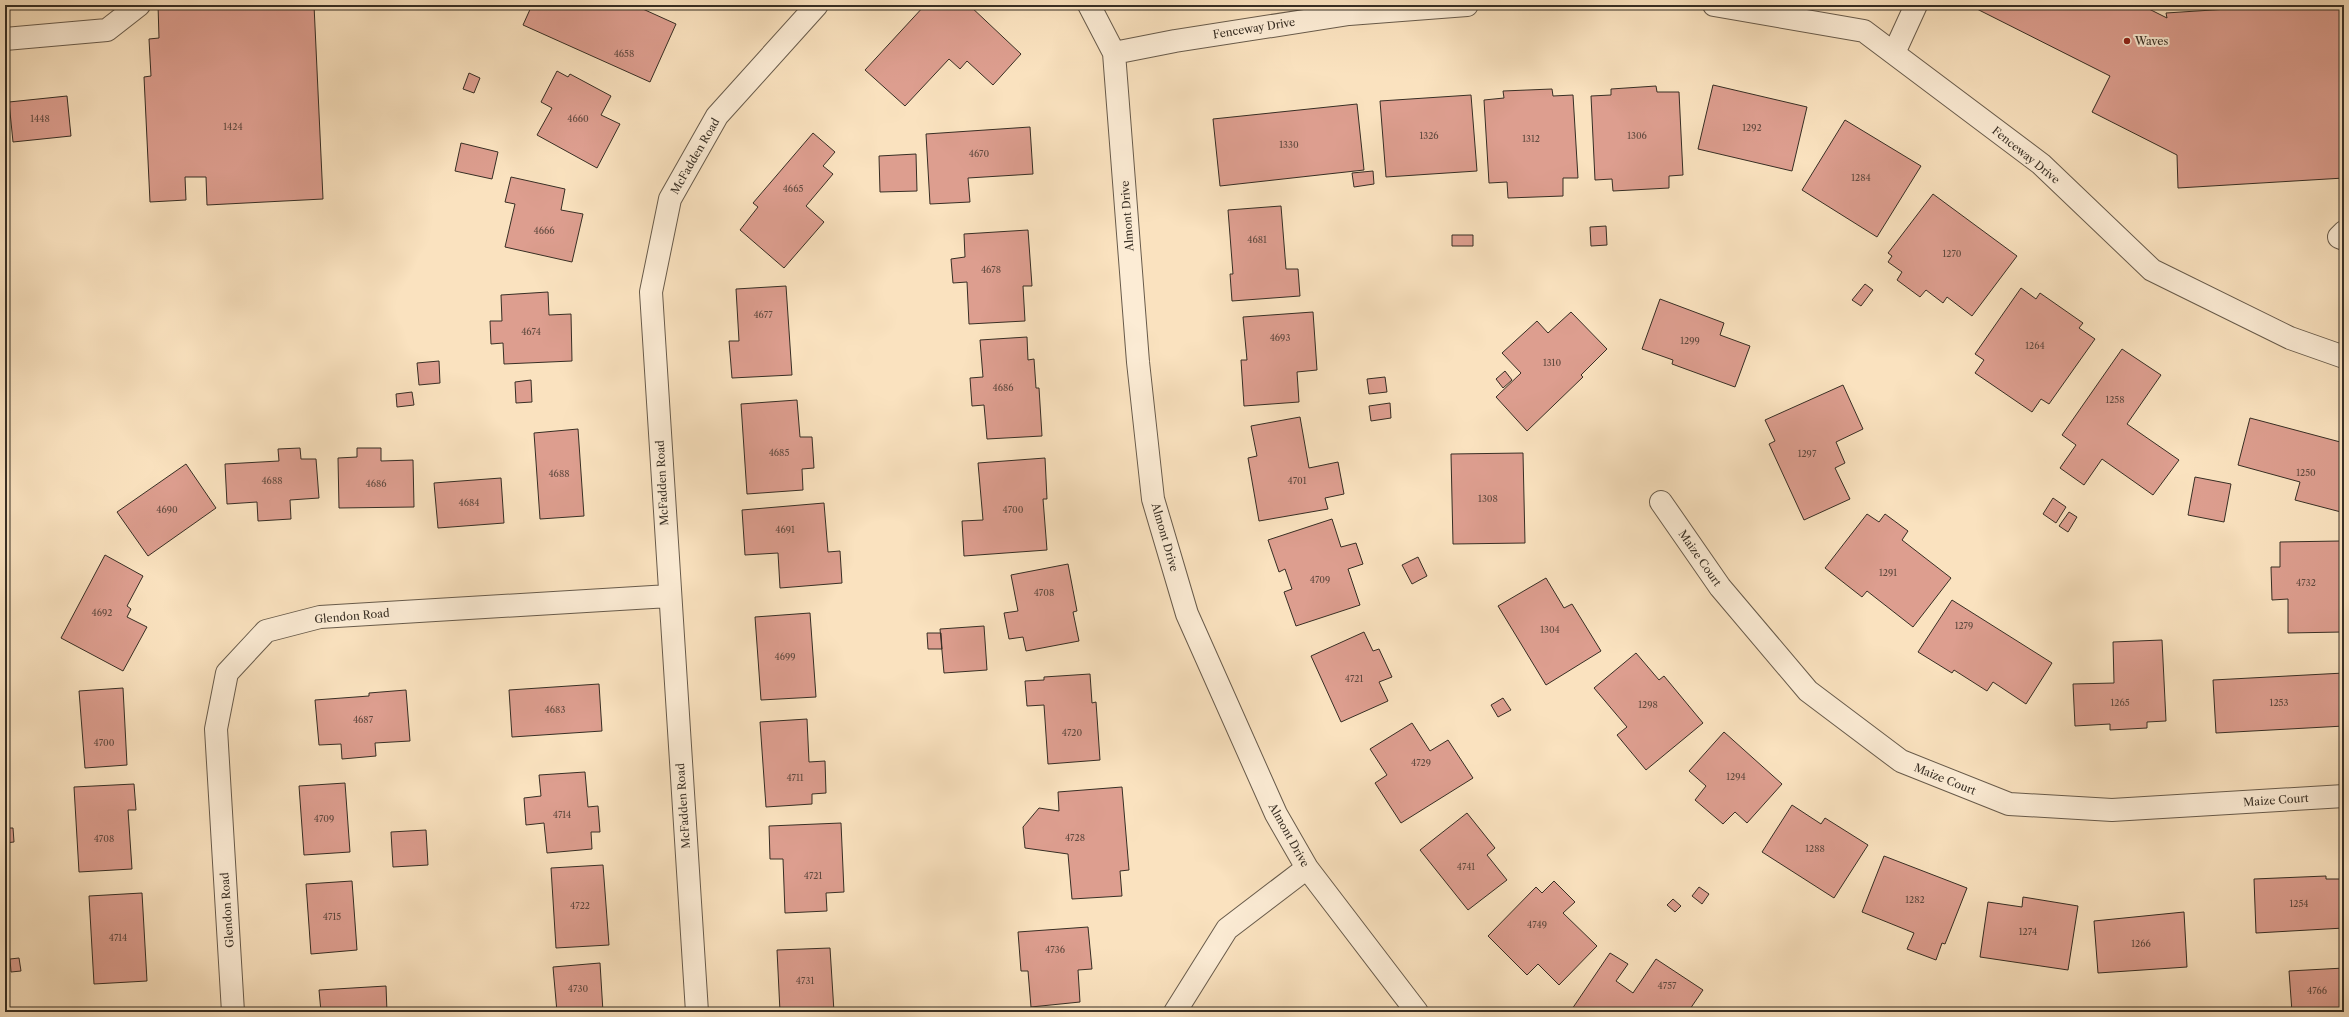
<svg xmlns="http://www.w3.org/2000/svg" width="2349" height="1017" viewBox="0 0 2349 1017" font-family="'Libre Caslon Text',serif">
	<rect width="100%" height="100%" fill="#fae2bf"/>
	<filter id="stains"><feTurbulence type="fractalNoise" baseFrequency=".005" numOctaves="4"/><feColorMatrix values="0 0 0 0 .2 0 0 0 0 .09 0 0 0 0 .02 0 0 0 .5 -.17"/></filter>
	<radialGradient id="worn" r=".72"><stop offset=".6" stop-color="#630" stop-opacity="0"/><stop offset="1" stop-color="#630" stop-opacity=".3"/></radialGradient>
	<path fill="#dd9e8f" stroke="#372e24" d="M158 5H314L323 199 207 205 206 177H185L186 200 150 202 144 77 151 76 149 39 159 38Z
		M532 5H634L676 24 650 82 523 25Z
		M925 5H969L1021 54 993 85 967 61 960 69 949 59 905 106 865 70Z
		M1969 5H2141L2167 18 2166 13 2290 5H2344V178L2178 188 2177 155 2092 112 2110 76Z
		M557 71 568 77 570 74 611 96 601 115 620 124 597 168 537 135 552 108 541 102Z
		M469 73 480 78 474 93 463 89Z
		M1713 85 1807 107 1792 171 1698 149Z
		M1656 86 1657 92H1679L1683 175 1669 176V188L1613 191 1612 179 1595 180 1591 96 1611 95V89Z
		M1552 89 1553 96 1573 95 1578 178H1563V196L1508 198 1507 182 1489 183 1484 100 1504 98 1503 91Z
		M1471 95 1477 171 1386 177 1380 101Z
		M67 96 71 136 13 142 9 102Z
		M1357 104 1364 170 1220 186 1213 119Z
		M1845 120 1921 166 1877 237 1802 190Z
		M1030 127 1033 174 968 178 970 202 930 204 926 134Z
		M813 133 835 152 823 166 833 174 806 206 824 222 784 268 740 230 758 207 753 203Z
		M461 143 498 152 492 179 455 171Z
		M916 154 917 191 880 192 879 156Z
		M1373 171 1374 184 1354 187 1352 173Z
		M511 177 565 189 561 210 583 214 572 262 505 247 515 204 505 202Z
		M1933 194 2017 256 1972 316 1947 297 1943 303 1926 290 1920 297 1897 280 1902 272 1888 262 1892 256 1888 253Z
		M1281 206 1286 269H1298L1300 296 1232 301 1230 274H1233L1228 210Z
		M1606 226 1607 245 1591 246 1590 227Z
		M1028 230 1032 286H1023L1025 321 969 324 967 282 953 283 951 259 965 257 964 234Z
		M1452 235H1473V246H1452Z
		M1865 284 1873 290 1861 306 1852 300Z
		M786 286 792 375 732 378 729 341H739L736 289Z
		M2021 288 2036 299 2040 293 2083 323 2079 328 2095 339 2049 404 2041 399 2032 412 1975 373 1984 360 1975 354Z
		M548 292 549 315 571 314 572 361 504 364 503 343 491 344 490 321H502L501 295Z
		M1660 299 1724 323 1720 335 1750 346 1735 387 1672 364 1673 360 1642 349Z
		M1313 312 1317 370 1297 372 1299 402 1244 406 1241 360H1247L1243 317Z
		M1571 312 1607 349 1581 375 1583 377 1527 431 1496 397 1521 373 1502 353 1537 321 1548 333Z
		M1027 337 1028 360 1034 359 1036 388H1039L1042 436 987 439 984 405 972 406 970 378 983 377 980 340Z
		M2122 349 2161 375 2127 424 2179 460 2153 495 2102 459 2084 485 2060 468 2076 445 2062 435Z
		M439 361 440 383 419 385 417 363Z
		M1505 371 1512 380 1503 388 1496 379Z
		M1385 377 1387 392 1369 394 1367 379Z
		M531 380 532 402 516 403 515 382Z
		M1843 385 1863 429 1836 442 1845 463 1835 468 1850 499 1804 520 1769 444 1775 441 1765 420Z
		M412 392 414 405 397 407 396 394Z
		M797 400 800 437H812L814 468 802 469 803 490 747 494 741 404Z
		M1390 403 1391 418 1371 421 1369 406Z
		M1300 417 1309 468 1338 462 1344 494 1325 498 1328 509 1259 521 1248 458 1257 456 1251 426Z
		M2250 418 2344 443V502L2341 512 2295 500 2300 482 2238 465Z
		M578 429 584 516 540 519 534 433Z
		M300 448 301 459H316L319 498 290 500 291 519 258 521 257 502 227 504 225 464 279 461 278 449Z
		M357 448H381V461L413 460 414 507 339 508 338 458 357 457Z
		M1523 453 1525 543 1453 544 1451 454Z
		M1045 458 1047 499H1043L1047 550 964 556 962 521 983 520 978 463Z
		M186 464 216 508 148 556 117 512Z
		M2195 477 2231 484 2224 522 2188 515Z
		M501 478 504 523 438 528 434 483Z
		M2053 498 2066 507 2056 523 2043 514Z
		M824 503 828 552 840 551 842 583 780 588 778 553 745 555 742 510Z
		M2069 512 2077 517 2068 532 2059 526Z
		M1867 514 1879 522 1885 514 1908 531 1902 540 1951 578 1913 627 1867 591 1862 597 1825 568Z
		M1332 519 1341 547 1356 543 1363 564 1348 569 1360 605 1296 626 1284 592 1292 589 1285 569 1279 572 1268 540Z
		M2340 541 2342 632 2288 633V599L2272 600 2271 567H2280V542Z
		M105 555 143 576 127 606 131 609 127 617 147 627 123 671 61 638Z
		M1418 557 1427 576 1412 584 1402 565Z
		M1068 564 1077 611 1073 612 1079 641 1026 651 1023 637 1009 639 1004 613 1018 611 1011 575Z
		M1546 578 1564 608 1572 604 1601 651 1546 685 1498 606Z
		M1952 600 2052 663 2026 704 1993 682 1987 691 1954 670 1952 673 1918 652Z
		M810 613 816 697 761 700 755 617Z
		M984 626 987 670 944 673 940 629Z
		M1364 632 1373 651 1379 649 1392 677 1379 682 1388 701 1341 722 1311 656Z
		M927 633H941L942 649H928Z
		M2162 640 2166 721 2147 722V728L2110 730V724L2075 726 2073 684 2114 683 2113 642Z
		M1636 653 1659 680 1664 676 1703 723 1646 770 1617 735 1627 727 1594 688Z
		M2344 673V726L2216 733 2213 680Z
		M1090 674 1092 703 1096 702 1100 760 1048 764 1044 705 1027 706 1025 681 1044 680V677Z
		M599 684 602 731 512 737 509 690Z
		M123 688 127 765 85 768 79 691Z
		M406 690 410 741 375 743 376 756 342 759 341 744 319 745 315 700 369 696V693Z
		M1503 698 1511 710 1498 717 1491 705Z
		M807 719 809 762 825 761 826 793 812 794V804L766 807 760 722Z
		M1412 723 1430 751 1448 740 1473 778 1401 823 1375 783 1387 775 1370 749Z
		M1724 732 1782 784 1747 823 1735 812 1723 824 1695 800 1706 786 1689 771Z
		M585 772 588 807 598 806 600 832H591L592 849 547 853 544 823 526 825 524 798 541 796 539 775Z
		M345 783 350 852 304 855 299 786Z
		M134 784 136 810H128L132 869 79 872 74 787Z
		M1122 787 1129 870 1120 871 1122 896 1072 899 1068 854 1025 848 1023 827 1039 808 1059 811 1058 792Z
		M1792 805 1821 824 1825 818 1868 845 1834 898 1762 852Z
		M1467 813 1495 848 1487 855 1507 880 1468 910 1420 850Z
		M841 823 844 892 826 893 827 911 785 913 783 859H770L769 826Z
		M5 828H13L14 842 5 843Z
		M426 830 428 865 393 867 391 832Z
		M1884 856 1967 888 1945 944 1942 943 1936 960 1907 949 1914 933 1862 912Z
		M603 865 609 945 556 948 551 868Z
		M2326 876V879H2344V928L2256 933 2254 879Z
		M352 881 357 950 311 954 306 884Z
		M1554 881 1575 902 1563 913 1597 946 1559 985 1538 964 1527 975 1488 936 1536 887 1542 893Z
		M1699 887 1709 894 1702 904 1692 896Z
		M142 893 147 981 94 984 89 896Z
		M2023 897 2078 906 2068 970 1980 957 1988 902 2022 907Z
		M1673 899 1681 906 1675 912 1667 905Z
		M2184 912 2187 967 2098 973 2094 921Z
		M1088 927 1092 969 1078 970 1080 1002 1031 1007 1028 971H1021L1018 932Z
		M830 948 834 1012H780L777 950Z
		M1610 953 1628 964 1616 981 1633 993 1656 959 1703 990 1688 1012H1570Z
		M19 958 21 971 11 972 10 959Z
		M600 963 603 1012H557L553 967Z
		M2344 968V1012H2292L2289 971Z
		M386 986 387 1012H321L319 990Z"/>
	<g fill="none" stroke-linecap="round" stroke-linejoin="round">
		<g stroke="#685b4b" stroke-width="24">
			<path id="minor" d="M1089 5 1114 53 1138 362 1153 499 1187 614 1276 814 1307 868 1417 1012
				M1714 5 1864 31 2041 164 2152 270 2290 338 2344 357
				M5 39 107 30 139 5
				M1114 53 1175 41 1349 14 1467 5
				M1894 53 1916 5
				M2344 232 2339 237 2344 239
				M1661 502 1720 587 1808 691 1901 761 2009 804 2112 810 2344 796
				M233 1012 216 729 227 673 266 631 320 617 669 596
				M697 1012 651 292 670 199 717 116 817 5
				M1175 1012 1227 929 1307 868"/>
		</g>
		<use href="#minor" stroke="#fcecd5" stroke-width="22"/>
	</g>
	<circle fill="#8f2418" stroke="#fcecd5" stroke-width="1.5" cx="2127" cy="41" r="4"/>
	<g text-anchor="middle" stroke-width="4" stroke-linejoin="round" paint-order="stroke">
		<g font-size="9" fill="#604a3f">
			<text x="624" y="57">4658</text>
			<text x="40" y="122">1448</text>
			<text x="578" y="122">4660</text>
			<text x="233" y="130">1424</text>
			<text x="1752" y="131">1292</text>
			<text x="1429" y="139">1326</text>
			<text x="1637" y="139">1306</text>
			<text x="1531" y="142">1312</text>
			<text x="1289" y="148">1330</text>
			<text x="979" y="157">4670</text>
			<text x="1861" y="181">1284</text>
			<text x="793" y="192">4665</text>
			<text x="544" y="234">4666</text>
			<text x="1257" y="243">4681</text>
			<text x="1952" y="257">1270</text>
			<text x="991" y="273">4678</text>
			<text x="763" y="318">4677</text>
			<text x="531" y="335">4674</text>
			<text x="1280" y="341">4693</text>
			<text x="1690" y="344">1299</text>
			<text x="2035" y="349">1264</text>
			<text x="1552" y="366">1310</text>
			<text x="1003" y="391">4686</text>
			<text x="2115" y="403">1258</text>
			<text x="779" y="456">4685</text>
			<text x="1807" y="457">1297</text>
			<text x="2306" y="476">1250</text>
			<text x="559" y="477">4688</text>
			<text x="272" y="484">4688</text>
			<text x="1297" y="484">4701</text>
			<text x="376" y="487">4686</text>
			<text x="1488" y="502">1308</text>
			<text x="469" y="506">4684</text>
			<text x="167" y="513">4690</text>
			<text x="1013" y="513">4700</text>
			<text x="785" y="533">4691</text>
			<text x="1888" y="576">1291</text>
			<text x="1320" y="583">4709</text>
			<text x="2306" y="586">4732</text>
			<text x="1044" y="596">4708</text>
			<text x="102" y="616">4692</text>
			<text x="1964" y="629">1279</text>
			<text x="1550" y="633">1304</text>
			<text x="785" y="660">4699</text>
			<text x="1354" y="682">4721</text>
			<text x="2120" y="706">1265</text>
			<text x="2279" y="706">1253</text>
			<text x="1648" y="708">1298</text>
			<text x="555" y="713">4683</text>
			<text x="363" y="723">4687</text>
			<text x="1072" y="736">4720</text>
			<text x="104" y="746">4700</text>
			<text x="1421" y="766">4729</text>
			<text x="1736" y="780">1294</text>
			<text x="795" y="781">4711</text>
			<text x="562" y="818">4714</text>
			<text x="324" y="822">4709</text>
			<text x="1075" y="841">4728</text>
			<text x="104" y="842">4708</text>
			<text x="1815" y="852">1288</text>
			<text x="1466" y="870">4741</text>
			<text x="813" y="879">4721</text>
			<text x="1915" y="903">1282</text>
			<text x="2299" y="907">1254</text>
			<text x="580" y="909">4722</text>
			<text x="332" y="920">4715</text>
			<text x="1537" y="928">4749</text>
			<text x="2028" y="935">1274</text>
			<text x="118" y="941">4714</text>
			<text x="2141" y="947">1266</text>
			<text x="1055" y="953">4736</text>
			<text x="805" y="984">4731</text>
			<text x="1667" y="989">4757</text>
			<text x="578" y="992">4730</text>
			<text x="2317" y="994">4766</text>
		</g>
		<g font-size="11" fill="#372e24" stroke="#fcecd5">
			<text transform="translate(1254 28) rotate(-9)" y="4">Fenceway Drive</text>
			<text transform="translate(2026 155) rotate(39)" y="4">Fenceway Drive</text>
			<text transform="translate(695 156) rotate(-60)" y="4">McFadden Road</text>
			<text transform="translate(1127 216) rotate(-94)" y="4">Almont Drive</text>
			<text transform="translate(662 483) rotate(-93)" y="4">McFadden Road</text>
			<text transform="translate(1165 537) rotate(74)" y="4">Almont Drive</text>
			<text transform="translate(1700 558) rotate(55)" y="4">Maize Court</text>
			<text transform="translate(352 616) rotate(-5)" y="4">Glendon Road</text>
			<text transform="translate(1945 779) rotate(22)" y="4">Maize Court</text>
			<text transform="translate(2276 800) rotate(-4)" y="4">Maize Court</text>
			<text transform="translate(683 806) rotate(-94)" y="4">McFadden Road</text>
			<text transform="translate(1289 835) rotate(61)" y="4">Almont Drive</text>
			<text transform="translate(227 910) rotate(-94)" y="4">Glendon Road</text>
		</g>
		<g font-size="11" fill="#372e24" stroke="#fcecd5" text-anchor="start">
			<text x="2135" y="45">Waves</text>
		</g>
	</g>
	<rect width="2349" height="1017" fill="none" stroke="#fae2bf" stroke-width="20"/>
	<rect x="6" y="6" width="2337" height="1005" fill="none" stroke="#372e24" stroke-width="2"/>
	<rect x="10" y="10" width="2329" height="997" fill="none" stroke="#372e24"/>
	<rect width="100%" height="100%" filter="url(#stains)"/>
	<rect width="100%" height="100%" fill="url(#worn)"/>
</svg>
